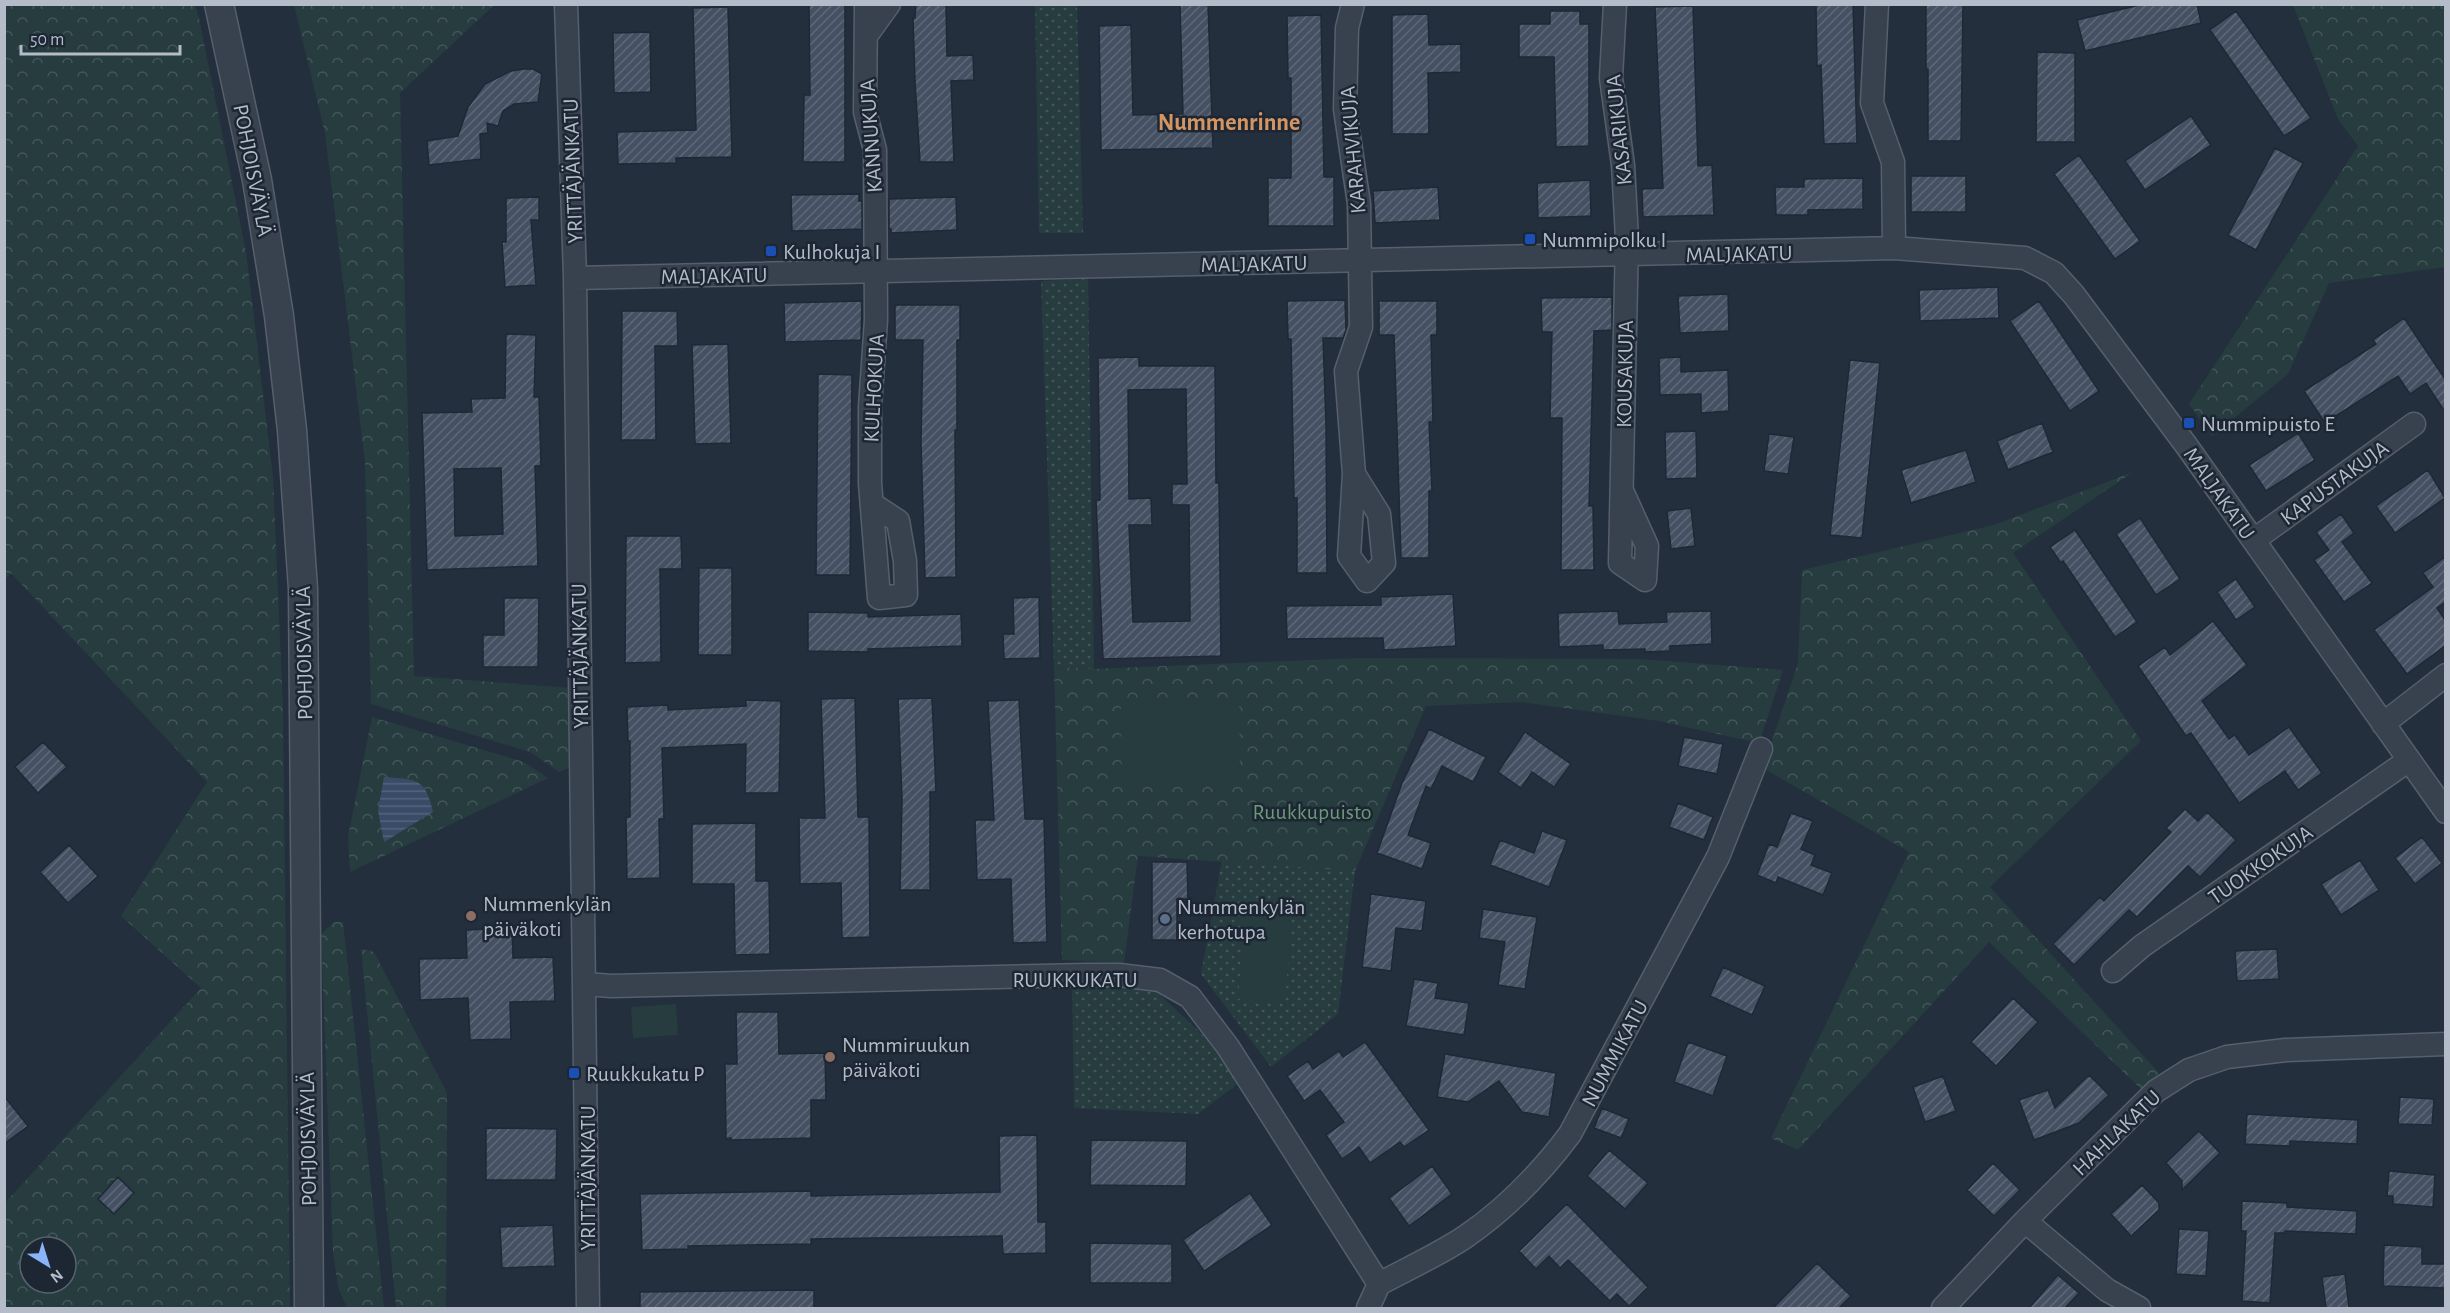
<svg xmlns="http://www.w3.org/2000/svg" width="2450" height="1313" viewBox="0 0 2450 1313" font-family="'Alegreya Sans',sans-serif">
	<defs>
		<pattern id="grass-dots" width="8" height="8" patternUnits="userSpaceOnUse" patternTransform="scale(1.5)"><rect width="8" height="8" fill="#263c3f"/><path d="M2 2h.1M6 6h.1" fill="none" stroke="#435659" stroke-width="1.8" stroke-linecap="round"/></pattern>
		<pattern id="forest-crowns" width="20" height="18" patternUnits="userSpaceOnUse" patternTransform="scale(1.5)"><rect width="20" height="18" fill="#263c3f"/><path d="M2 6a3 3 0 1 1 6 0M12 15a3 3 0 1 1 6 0" fill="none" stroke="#435659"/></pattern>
		<pattern id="water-rules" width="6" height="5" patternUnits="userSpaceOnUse" patternTransform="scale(1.5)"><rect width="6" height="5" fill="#394c67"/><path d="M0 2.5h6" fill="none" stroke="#53647b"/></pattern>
		<pattern id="building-hatch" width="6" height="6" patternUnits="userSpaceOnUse" patternTransform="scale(1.5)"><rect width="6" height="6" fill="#455162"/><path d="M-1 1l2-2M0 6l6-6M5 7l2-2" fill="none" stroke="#5d6877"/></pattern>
	</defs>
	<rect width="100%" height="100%" fill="#242f3e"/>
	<path fill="url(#grass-dots)" d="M1035 5H1077L1083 233H1039Z
		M1088 279 1094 669 1054 667 1041 281Z
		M1222 860 1355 871 1338 1014 1271 1067 1201 974Z
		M1121 981 1157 992 1223 1054 1239 1083 1198 1114 1074 1108 1072 984Z"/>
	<path fill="url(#forest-crowns)" fill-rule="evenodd" d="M5 5H195L199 18 246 252 273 477 283 709 290 1308H5L4 1204 201 988 121 916 207 782 11 573 5 579ZM30 1247H66V1283H30Z
		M294 5H494L400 93 414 676 572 688 573 766 559 772 530 752 371 704 365 462 325 133Z
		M2293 5H2445V267L2329 283 2288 374 2212 436 2189 404 2358 146 2338 119Z
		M2133 472 2013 553 2141 741 1990 887 2159 1073 2141 1089 1989 942 1798 1150 1771 1138 1909 852 1763 768 1798 663 1802 570 1994 525Z
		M1358 658 1640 659 1783 670 1759 743 1659 721 1520 702 1426 706 1355 871 1138 856 1124 963 1062 960 1054 667 1094 669Z
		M372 717 524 762 548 778 350 872 348 836Z
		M334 922H343L384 1308H347L338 1287 333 1251 321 934Z
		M361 949 374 952 447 1093 446 1308H396Z"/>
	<path fill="#263c3f" d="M1239 701 1240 781 1122 783 1121 702Z
		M1245 908 1292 911 1285 1002 1238 999Z
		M676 1004 678 1035 633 1038 631 1007Z"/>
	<path fill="url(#water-rules)" d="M384 777C417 780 425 777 433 812L384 842 378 811Z"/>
	<path fill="url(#building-hatch)" stroke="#1f2835" stroke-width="1.5" fill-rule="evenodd" d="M809 4H845V162H803L804 95H810Z
		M916 4H946L947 56 973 55 974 80 951 81 954 162H920L915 82 913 18H915Z
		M1180 4H1208L1213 148 1101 150 1099 26 1131 25 1133 115 1183 114Z
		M1816 4H1853L1857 143 1824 144 1821 65 1817 66Z
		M1926 4H1963L1961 141H1928V69H1926Z
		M2144 4H2197L2201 23 2085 51 2077 20Z
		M1693 6 1698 166 1712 165 1714 215 1643 217 1642 189 1663 188 1655 7Z
		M728 7 732 157 676 158V163L618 164 617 132 696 130 693 8Z
		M1550 11H1580V24H1589V146L1556 147 1554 57H1519V24H1550Z
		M2236 11 2311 118 2284 136 2210 30Z
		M1428 14 1429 45 1461 44V72L1428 73 1429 134H1392V15Z
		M1321 15 1324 177H1334V226H1268V178H1291V78H1288L1287 16Z
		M650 32 651 92 614 93 613 33Z
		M2037 52 2075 53V142H2036Z
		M524 69H533L542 74 538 102 514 104 503 111 498 126 487 123 488 133 480 134 481 159 429 165 427 141 458 136 468 107 485 84 511 71Z
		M2191 116 2211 145 2145 190 2125 161Z
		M2275 148 2303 163 2256 250 2228 235Z
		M2079 155 2140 241 2115 259 2054 174Z
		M1911 176H1966V212H1911Z
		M1863 178V209L1808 210V215H1776L1775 187H1804V179Z
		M1590 180 1591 216 1538 218 1537 183Z
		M1438 187 1440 220 1375 223 1373 191Z
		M859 194V201H862V229L792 231 791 195Z
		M539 197V220H531L536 285 505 287 502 242H506V198Z
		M956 197 957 230 891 233V229H889V199Z
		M1998 287 1999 318 1920 321 1919 290Z
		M1728 294 1729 331 1680 333 1678 296Z
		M1612 297V330L1594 331 1589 506H1593L1594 570H1561L1562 418H1550L1552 332H1542L1541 298Z
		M1345 300 1346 330 1343 338H1323L1326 423 1327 573H1297V498H1294L1291 339H1288L1287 301Z
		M862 301 861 340 785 342 784 303Z
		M1379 301H1437V335H1431L1433 422H1429L1432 491H1429V558H1401L1394 335H1379Z
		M2039 301 2099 391 2070 411 2010 321Z
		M895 305H960V340H957V430H955L956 577 925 578 921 442 923 340H895Z
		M622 311H677L678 346H655L656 440H621Z
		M2404 318 2445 379V412L2426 383 2410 394 2398 376 2325 423 2304 391 2376 344 2373 340Z
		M506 334 536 335 534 397H539L541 466H535L538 566 427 570 422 413 472 412 471 399 505 398ZM501 468 503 534 455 536 454 469Z
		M728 344 731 443 695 444 692 345Z
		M1139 357V366H1215L1216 483H1219L1221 656 1103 659 1096 500H1100L1098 358ZM1186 389 1187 484H1172V505H1189L1190 621 1133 622 1129 525H1152L1151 498 1129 499 1128 390Z
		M1681 357V372L1728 370 1729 411 1701 413V394L1660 395 1659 358Z
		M1850 360 1880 363 1862 538 1830 535Z
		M818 374 852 375 850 575H816Z
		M2042 423 2053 452 2008 470 1997 441Z
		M1696 431 1697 478 1666 479 1665 432Z
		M2298 433 2315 460 2266 491 2249 465Z
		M1769 434 1794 437 1788 474 1764 471Z
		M1966 450 1976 482 1911 503 1901 470Z
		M2428 470 2445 498 2395 533 2376 506Z
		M1691 508 1695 546 1671 549 1667 511Z
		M2341 514 2354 533 2342 542 2372 583 2344 602 2314 560 2329 550 2316 532Z
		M2140 518 2180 579 2156 595 2116 534Z
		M2075 530 2137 622 2115 637 2063 561 2061 563 2050 547Z
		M626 536H681L682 569H660L661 662 625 663Z
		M2445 557V604L2444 603 2437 608 2445 620V646L2407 674 2374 630 2433 587 2423 573Z
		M699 568H732V655H698Z
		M2236 579 2255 607 2236 620 2217 592Z
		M1453 594 1456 646 1384 650 1383 638 1287 639 1286 606 1381 605V597Z
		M1039 597 1040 658 1004 659 1003 634H1014L1013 598Z
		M504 598H539L538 667H483V635H504Z
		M1618 611 1619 624 1667 622 1666 612 1711 611 1712 644 1670 646V651L1645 652V649L1603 650V645L1559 647 1558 613Z
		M808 612 868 613V617L961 614 962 646 868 649V652L808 651Z
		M2213 621 2247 665 2202 701 2229 739 2235 735 2249 755 2289 727 2322 773 2298 790 2285 771 2239 803 2191 733 2186 736 2138 666 2165 647 2170 655Z
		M855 698 858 817H869L870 937 842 938 841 883 800 884 799 818H825L821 699Z
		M932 698 936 792H930V890H900L902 799 898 699Z
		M746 700 781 701 779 793H745L746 744 662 748 664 819H659L660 878 627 879 626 817H630V741H628L627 707 668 705V710L746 706Z
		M1019 700 1025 819H1044L1047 942 1013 943 1011 879 977 880 975 820H994L988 701Z
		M1429 729 1486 757 1473 782 1442 766 1431 789 1426 786 1408 835 1431 843 1422 869 1377 853 1402 783Z
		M1525 732 1571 764 1554 787 1532 772 1521 788 1498 772Z
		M1684 737 1723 744 1717 774 1678 766Z
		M43 742 67 767 38 793 15 767Z
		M1678 803 1713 817 1704 840 1669 827Z
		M2185 809 2198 821 2207 812 2236 840 2200 877 2188 866 2137 917 2129 910 2074 965 2053 944 2100 897 2104 901 2171 832 2166 828Z
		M1791 813 1813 821 1801 849 1815 855 1811 865 1832 873 1823 895 1778 877 1776 883 1757 875 1769 844 1777 847Z
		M756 823V881H769L770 954 735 955 734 884H692V824Z
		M1542 831 1567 840 1549 887 1490 865 1500 840 1534 853Z
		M2422 837 2442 863 2415 884 2395 858Z
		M69 845 98 876 68 903 40 872Z
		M2360 860 2379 890 2341 915 2321 884Z
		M1152 862H1187L1188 899H1177V940H1152Z
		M1371 894 1426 901 1422 931 1396 928 1391 971 1362 967Z
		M1483 909 1537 917 1525 989 1498 985 1505 942 1479 938Z
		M512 928 513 958 553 957 555 1001 510 1002 511 1039 470 1040 468 998 420 1000 419 959 467 958 466 930Z
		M2277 949 2279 979 2237 981 2235 951Z
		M1723 967 1765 986 1752 1015 1710 996Z
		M1414 979 1438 983 1435 998 1469 1003 1464 1035 1406 1026Z
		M2013 998 2038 1022 1996 1066 1971 1042Z
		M736 1012H778L779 1054 825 1053 826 1100H811V1138L731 1140V1138L726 1139 725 1064H737Z
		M1365 1042 1429 1130 1404 1147 1400 1142 1370 1163 1359 1147 1342 1159 1326 1135 1344 1122 1320 1090 1304 1101 1287 1076 1308 1061 1313 1069 1339 1051 1343 1057Z
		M1688 1042 1727 1056 1713 1096 1674 1082Z
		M1445 1054 1556 1073 1549 1117 1522 1112 1499 1081 1468 1102 1437 1097Z
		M2089 1075 2109 1095 2079 1123 2034 1140 2019 1100 2048 1090 2055 1108Z
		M1943 1076 1956 1111 1925 1122 1913 1087Z
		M4 1096 28 1126 4 1144Z
		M2400 1097 2434 1099 2432 1125 2398 1124Z
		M1602 1108 1629 1119 1621 1138 1594 1128Z
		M2247 1114 2358 1120 2357 1144 2290 1141V1146L2245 1144Z
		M486 1128 557 1129 556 1180H486Z
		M2199 1131 2220 1153 2182 1190V1181L2166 1163Z
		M1037 1135 1038 1222H1046V1253L1003 1254 1002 1236 811 1239V1244L688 1246V1249L642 1250 640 1194 811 1191V1196L1000 1192 999 1136Z
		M1091 1140 1187 1141 1186 1186 1090 1185Z
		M1609 1150 1648 1183 1625 1209 1587 1176Z
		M1993 1163 2020 1190 1994 1216 1967 1190Z
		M1432 1166 1452 1194 1409 1226 1389 1198Z
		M2389 1171 2435 1175 2433 1207 2393 1204V1196H2387Z
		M118 1177 134 1193 114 1214 98 1199Z
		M2142 1185 2159 1203V1210L2131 1236 2111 1214Z
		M1250 1193 1272 1225 1204 1271 1183 1240Z
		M2242 1201 2287 1203V1207L2357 1211 2356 1234 2285 1231V1233H2275L2270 1303 2242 1301 2246 1231H2241Z
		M1567 1204 1648 1287 1629 1306 1617 1294 1610 1301 1568 1260 1560 1268 1549 1256 1536 1269 1519 1251Z
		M553 1225 555 1266 502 1268 500 1227Z
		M2179 1229 2209 1231 2206 1276 2176 1274Z
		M1090 1243 1172 1244V1283H1090Z
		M2384 1245 2422 1247V1264H2445V1288L2383 1286Z
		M1817 1263 1851 1296 1839 1308H1773Z
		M2345 1274 2349 1308H2326L2322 1277Z
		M2058 1275 2079 1293 2065 1308H2029Z
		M814 1290V1308H640V1292Z"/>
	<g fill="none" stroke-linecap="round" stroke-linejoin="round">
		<g stroke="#565f6c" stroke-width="25">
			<path id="minor" d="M566 4 575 278 588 1308
				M866 4 865 112 875 150 876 320 870 407V483L879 598 906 595 905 561 898 521 872 504
				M1353 4 1347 28 1345 109 1359 204 1361 327 1346 371 1354 474 1349 556 1367 581 1384 563 1379 514 1354 474
				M1615 4 1611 78 1623 165 1627 238 1620 563 1645 580 1647 546 1623 493
				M1877 4 1872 103 1893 162 1894 248
				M866 36 889 4
				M575 278 1894 248 2025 258 2054 273 2074 295 2186 445 2446 812
				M2254 540 2414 424
				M2383 724 2446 675
				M2113 971 2142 946 2409 760
				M586 984 611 986 1086 975H1119L1160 980 1190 997 1228 1047 1379 1284 1368 1308
				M2025 1221 2107 1290 2139 1308
				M1379 1284C1407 1269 1438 1255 1465 1237 1506 1209 1540 1174 1570 1134L1718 857 1761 749
				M1943 1308 2025 1221 2156 1091 2189 1070 2227 1057 2286 1050 2446 1044"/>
		</g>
		<g stroke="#565f6c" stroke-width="31">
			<path id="tertiary" d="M219 4 257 180 279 316 292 430 303 589 309 1308"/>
		</g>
		<use href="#minor" stroke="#38414e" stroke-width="22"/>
		<use href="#tertiary" stroke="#38414e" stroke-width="28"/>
	</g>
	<g fill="#1a4fb4" stroke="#1d2633" stroke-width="2">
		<rect x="1524" y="233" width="12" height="12" rx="3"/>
		<rect x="765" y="245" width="12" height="12" rx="3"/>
		<rect x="2183" y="417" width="12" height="12" rx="3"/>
		<rect x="568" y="1067" width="12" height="12" rx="3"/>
	</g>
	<g fill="#8d6e63" stroke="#1d2633" stroke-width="2">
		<circle cx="471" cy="916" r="6"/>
		<circle cx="830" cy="1057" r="6"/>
	</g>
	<circle fill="#5c6f8a" stroke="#1d2633" stroke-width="2" cx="1165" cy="919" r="6"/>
	<g text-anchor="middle" stroke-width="5" stroke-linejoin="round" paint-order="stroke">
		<g font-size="22" fill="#b4bcc9" stroke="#1d2633">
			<text transform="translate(1618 130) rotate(-96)" y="8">KASARIKUJA</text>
			<text transform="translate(870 136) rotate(-94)" y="8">KANNUKUJA</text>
			<text transform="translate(1352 150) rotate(-95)" y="8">KARAHVIKUJA</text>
			<text transform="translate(254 170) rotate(79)" y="8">POHJOISVÄYLÄ</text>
			<text transform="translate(572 171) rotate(-92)" y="8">YRITTÄJÄNKATU</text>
			<text transform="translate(1739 253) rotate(-1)" y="8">MALJAKATU</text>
			<text transform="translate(1254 263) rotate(-1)" y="8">MALJAKATU</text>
			<text transform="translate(714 275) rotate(-1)" y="8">MALJAKATU</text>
			<text transform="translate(1624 374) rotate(-89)" y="8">KOUSAKUJA</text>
			<text transform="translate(873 388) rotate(-87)" y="8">KULHOKUJA</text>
			<text transform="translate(2334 482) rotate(-36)" y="8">KAPUSTAKUJA</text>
			<text transform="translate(2220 493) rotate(55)" y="8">MALJAKATU</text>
			<text transform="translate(303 653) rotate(-91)" y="8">POHJOISVÄYLÄ</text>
			<text transform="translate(579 656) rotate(-91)" y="8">YRITTÄJÄNKATU</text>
			<text transform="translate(2260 864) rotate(-35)" y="8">TUOKKOKUJA</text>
			<text x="1075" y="987">RUUKKUKATU</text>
			<text transform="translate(1614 1053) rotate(-62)" y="8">NUMMIKATU</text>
			<text transform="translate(2116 1132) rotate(-44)" y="8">HAHLAKATU</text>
			<text transform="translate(307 1139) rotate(-91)" y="8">POHJOISVÄYLÄ</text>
			<text transform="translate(587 1178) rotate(-90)" y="8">YRITTÄJÄNKATU</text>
		</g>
		<g font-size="22" fill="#b4bcc9" stroke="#1d2633" text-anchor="start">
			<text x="1542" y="247">Nummipolku I</text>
			<text x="783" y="259">Kulhokuja I</text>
			<text x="2201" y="431">Nummipuisto E</text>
			<text x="483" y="911">Nummenkylän<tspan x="483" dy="25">päiväkoti</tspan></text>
			<text x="1177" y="914">Nummenkylän<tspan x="1177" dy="25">kerhotupa</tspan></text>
			<text x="842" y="1052">Nummiruukun<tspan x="842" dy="25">päiväkoti</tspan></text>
			<text x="586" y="1081">Ruukkukatu P</text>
		</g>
		<g font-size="22" fill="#6b9a76" stroke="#1d2633">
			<text x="1312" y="819">Ruukkupuisto</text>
		</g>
		<g font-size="24" font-weight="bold" fill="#d59563" stroke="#1d2633">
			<text x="1229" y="130">Nummenrinne</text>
		</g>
	</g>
	<rect width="2450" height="1313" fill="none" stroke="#b4bcc9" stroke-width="12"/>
	<g transform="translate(48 1265) rotate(142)"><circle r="28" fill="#1d2633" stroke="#59626f" stroke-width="1.5"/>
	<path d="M0-4.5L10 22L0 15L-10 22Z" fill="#8ab4f8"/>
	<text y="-9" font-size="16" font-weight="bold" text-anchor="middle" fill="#b4bcc9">N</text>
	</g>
	<path d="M21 45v9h159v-9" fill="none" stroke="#b4bcc9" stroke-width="3"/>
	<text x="30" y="45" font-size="18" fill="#b4bcc9" stroke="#1d2633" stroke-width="4.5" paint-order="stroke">50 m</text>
</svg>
